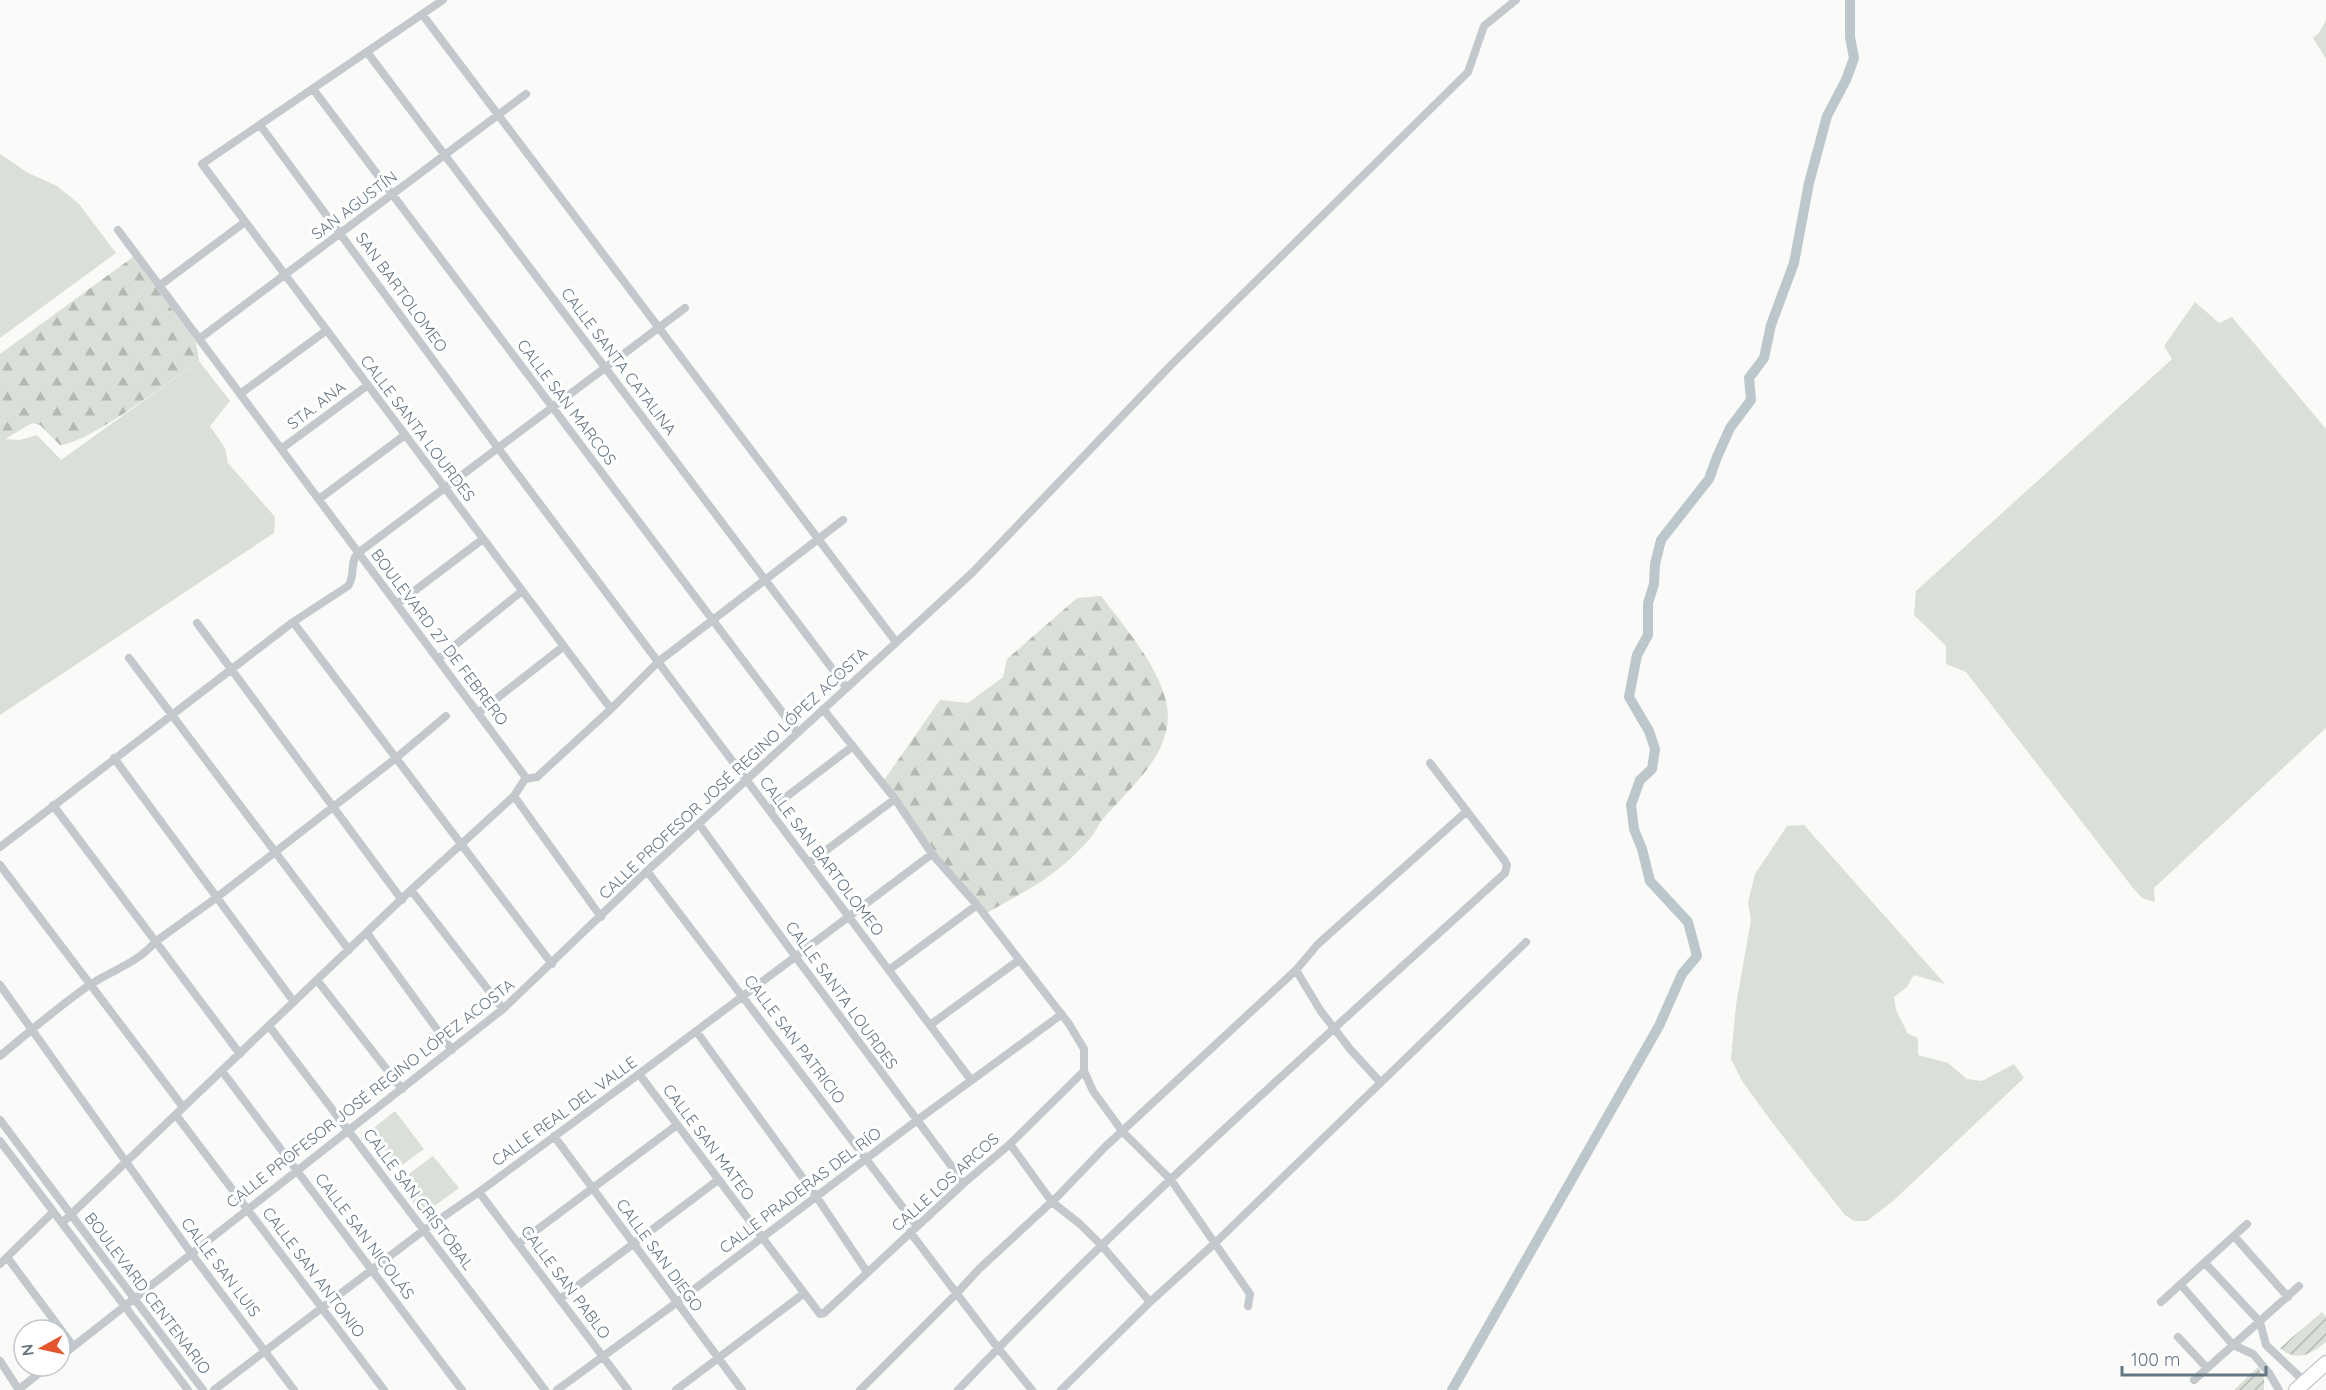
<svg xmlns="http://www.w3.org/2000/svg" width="2326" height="1390" viewBox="0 0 2326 1390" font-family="Quicksand,sans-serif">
	<defs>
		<pattern id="forest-firs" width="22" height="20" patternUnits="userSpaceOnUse" patternTransform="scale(1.5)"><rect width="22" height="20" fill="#dadfd7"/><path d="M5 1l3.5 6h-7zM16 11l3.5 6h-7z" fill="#b4b9b4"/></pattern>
		<pattern id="garden-furrows" width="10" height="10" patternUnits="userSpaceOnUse" patternTransform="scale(1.5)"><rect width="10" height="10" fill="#dadfd7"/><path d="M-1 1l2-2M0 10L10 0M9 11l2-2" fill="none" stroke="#b4b9b4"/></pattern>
	</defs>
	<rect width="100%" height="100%" fill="#fafaf8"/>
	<path fill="#dadfd7" d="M2326 20V59L2313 38 2319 33Z
		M0 154 28 173 57 186 79 204 116 253 0 338Z
		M2195 302 2219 323 2232 317 2326 429V728L2154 888 2155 902 2142 898 2133 888 1966 672 1946 664V646L1914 615 1916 591 2172 359 2164 346Z
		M199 361 230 401 210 426 225 448 228 463 275 517 274 533 0 715V442L3 439 20 440 37 435 61 460Z
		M1804 825 1945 984 1914 975 1907 987 1894 997 1896 1010 1908 1034 1918 1038V1055L1948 1063 1967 1079 1982 1081 2014 1064 2024 1078 1893 1201 1867 1221H1854L1845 1215 1771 1121 1742 1081 1731 1059 1736 1005 1751 920 1748 902 1755 874 1787 826Z
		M395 1111 424 1149 398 1168 370 1131Z
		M433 1156 459 1188 422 1215 398 1182Z"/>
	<path fill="url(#forest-firs)" d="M133 257 196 342 199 361C169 381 90 443 60 445L40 425 32 423 0 442V354Z
		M1101 596C1124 626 1157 664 1166 701 1178 750 1130 787 1102 820 1098 825 1096 831 1092 836 1080 851 1061 868 1045 879 1026 892 1005 902 985 914L975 907 884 780 940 700 968 703 1003 677 1007 659 1077 598Z"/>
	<path fill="url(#garden-furrows)" d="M2322 1312 2326 1317V1342C2312 1354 2296 1363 2280 1348Z
		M2258 1367 2264 1378V1390H2234Z"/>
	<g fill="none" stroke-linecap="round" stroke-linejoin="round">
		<path stroke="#bbc7cb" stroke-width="10" d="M1452 1390 1659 1026 1682 974 1697 956 1688 922 1650 881 1642 849 1634 829 1631 805 1640 780 1652 769 1655 749 1649 731 1629 697 1637 655 1648 635V603L1654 584 1655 564 1661 540 1709 479 1717 457 1730 428 1751 400 1749 378 1764 358 1771 325 1794 263 1809 183 1827 116 1846 80 1854 58 1850 37V0"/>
		<g stroke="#b5babe" stroke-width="16">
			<path id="primary" d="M2296 1390 2326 1363"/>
		</g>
		<path stroke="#c3c8cc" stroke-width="8" d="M443 0 202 164 611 709
			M422 14 896 642
			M367 52 846 687
			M313 89 797 732
			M260 125 498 448 971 1080
			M118 230 524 775 525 779
			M159 286 245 222
			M199 339 526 94
			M240 394 327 330
			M281 449 368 385
			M319 499 405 435
			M397 604 483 539
			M293 622 552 964
			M197 623 402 900
			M129 658 349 950
			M438 659 522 591
			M823 709 895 799 932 854 977 905 1069 1024 1084 1049V1071L1093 1091 1122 1131 1171 1180 1250 1294 1248 1306
			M478 713 564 646
			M114 758 294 1002
			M514 796 601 917
			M53 805 240 1054
			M769 810 853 746
			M699 824 795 956 964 1183
			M0 847 293 622 348 586C356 576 349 562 358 553L685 308
			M809 863 895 799
			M0 865 183 1107
			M647 871 917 1226
			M411 890 503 1009
			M367 933 452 1050
			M889 970 977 905
			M1296 970 1320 1010 1350 1049 1380 1082
			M317 980 402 1089
			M0 985 191 1253 294 1390
			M930 1025 1019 960
			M269 1026 545 1390
			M696 1031 816 1196 867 1272
			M0 1056C29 1032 58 1007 88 986 110 971 138 963 155 942L216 898 396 758 446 716
			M222 1071 462 1390
			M639 1074 820 1314 824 1313 964 1183 1010 1144 1084 1071
			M176 1115 384 1390
			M0 1120 203 1390
			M554 1136 742 1390
			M0 1141 188 1390
			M1010 1144 1052 1202 1080 1224 1103 1247 1150 1302
			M479 1192 628 1390
			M62 1223 411 890 514 796 525 779 537 777 611 709 658 662 843 520
			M910 1232 998 1348 1032 1390
			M2234 1236 2288 1297
			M518 1244 677 1125
			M7 1257 73 1346
			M2205 1263 2260 1322 2266 1345 2305 1382
			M0 1264 53 1212
			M2181 1285 2233 1345 2253 1354 2269 1373 2279 1390
			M560 1299 718 1180
			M2161 1302 2247 1224
			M2178 1337 2207 1368
			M60 1357 503 1009 647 871 972 573 1171 365 1468 72 1484 26 1516 0
			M0 1361 19 1390
			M2194 1380 2299 1286
			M18 1390 48 1366
			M214 1390 424 1230 479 1192 639 1074 932 854
			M557 1390 676 1303 916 1121 1062 1014
			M676 1390 803 1294
			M860 1390 956 1294 979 1269 1058 1196 1105 1147 1296 970 1318 944 1467 811
			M958 1390C1131 1208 1320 1042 1505 873L1507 865 1505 861 1430 763
			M1061 1390 1150 1302 1214 1244 1526 942"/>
		<use href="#primary" stroke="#fff" stroke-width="14"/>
	</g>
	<g text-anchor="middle" stroke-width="6" stroke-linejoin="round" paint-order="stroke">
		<g font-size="16" fill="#657683" stroke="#fff">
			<text transform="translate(354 205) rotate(-37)" y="6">SAN AGUSTÍN</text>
			<text transform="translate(402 292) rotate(54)" y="6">SAN BARTOLOMEO</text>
			<text transform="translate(619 361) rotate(53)" y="6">CALLE SANTA CATALINA</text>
			<text transform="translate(567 402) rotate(53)" y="6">CALLE SAN MARCOS</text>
			<text transform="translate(316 405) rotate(-37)" y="6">STA. ANA</text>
			<text transform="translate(418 428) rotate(53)" y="6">CALLE SANTA LOURDES</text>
			<text transform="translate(440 637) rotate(53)" y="6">BOULEVARD 27 DE FEBRERO</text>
			<text transform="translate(733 773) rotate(-43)" y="6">CALLE PROFESOR JOSÉ REGINO LÓPEZ ACOSTA</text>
			<text transform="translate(822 856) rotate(53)" y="6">CALLE SAN BARTOLOMEO</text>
			<text transform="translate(842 995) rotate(54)" y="6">CALLE SANTA LOURDES</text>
			<text transform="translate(795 1039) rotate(53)" y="6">CALLE SAN PATRICIO</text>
			<text transform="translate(370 1093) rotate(-38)" y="6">CALLE PROFESOR JOSÉ REGINO LÓPEZ ACOSTA</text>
			<text transform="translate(564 1111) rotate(-36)" y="6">CALLE REAL DEL VALLE</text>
			<text transform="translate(709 1142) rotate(53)" y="6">CALLE SAN MATEO</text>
			<text transform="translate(945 1182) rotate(-42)" y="6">CALLE LOS ARCOS</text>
			<text transform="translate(800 1190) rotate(-37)" y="6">CALLE PRADERAS DEL RÍO</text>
			<text transform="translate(419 1199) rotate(53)" y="6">CALLE SAN CRISTÓBAL</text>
			<text transform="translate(365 1236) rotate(53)" y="6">CALLE SAN NICOLÁS</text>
			<text transform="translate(660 1255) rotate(54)" y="6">CALLE SAN DIEGO</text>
			<text transform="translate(221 1267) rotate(53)" y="6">CALLE SAN LUIS</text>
			<text transform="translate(314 1272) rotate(53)" y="6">CALLE SAN ANTONIO</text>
			<text transform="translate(566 1282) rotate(53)" y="6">CALLE SAN PABLO</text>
			<text transform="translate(148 1293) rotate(53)" y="6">BOULEVARD CENTENARIO</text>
		</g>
	</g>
	<g transform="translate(42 1348) rotate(262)"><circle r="28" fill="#ffffff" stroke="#c1c8cd" stroke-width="1.5"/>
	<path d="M0-4.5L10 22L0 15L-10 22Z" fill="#e4572e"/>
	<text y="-9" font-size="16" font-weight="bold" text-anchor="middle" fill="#657683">N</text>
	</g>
	<path d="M2122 1366v9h144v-9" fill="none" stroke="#657683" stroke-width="3"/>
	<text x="2131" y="1366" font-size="18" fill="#657683" stroke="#ffffff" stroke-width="4.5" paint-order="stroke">100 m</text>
</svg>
